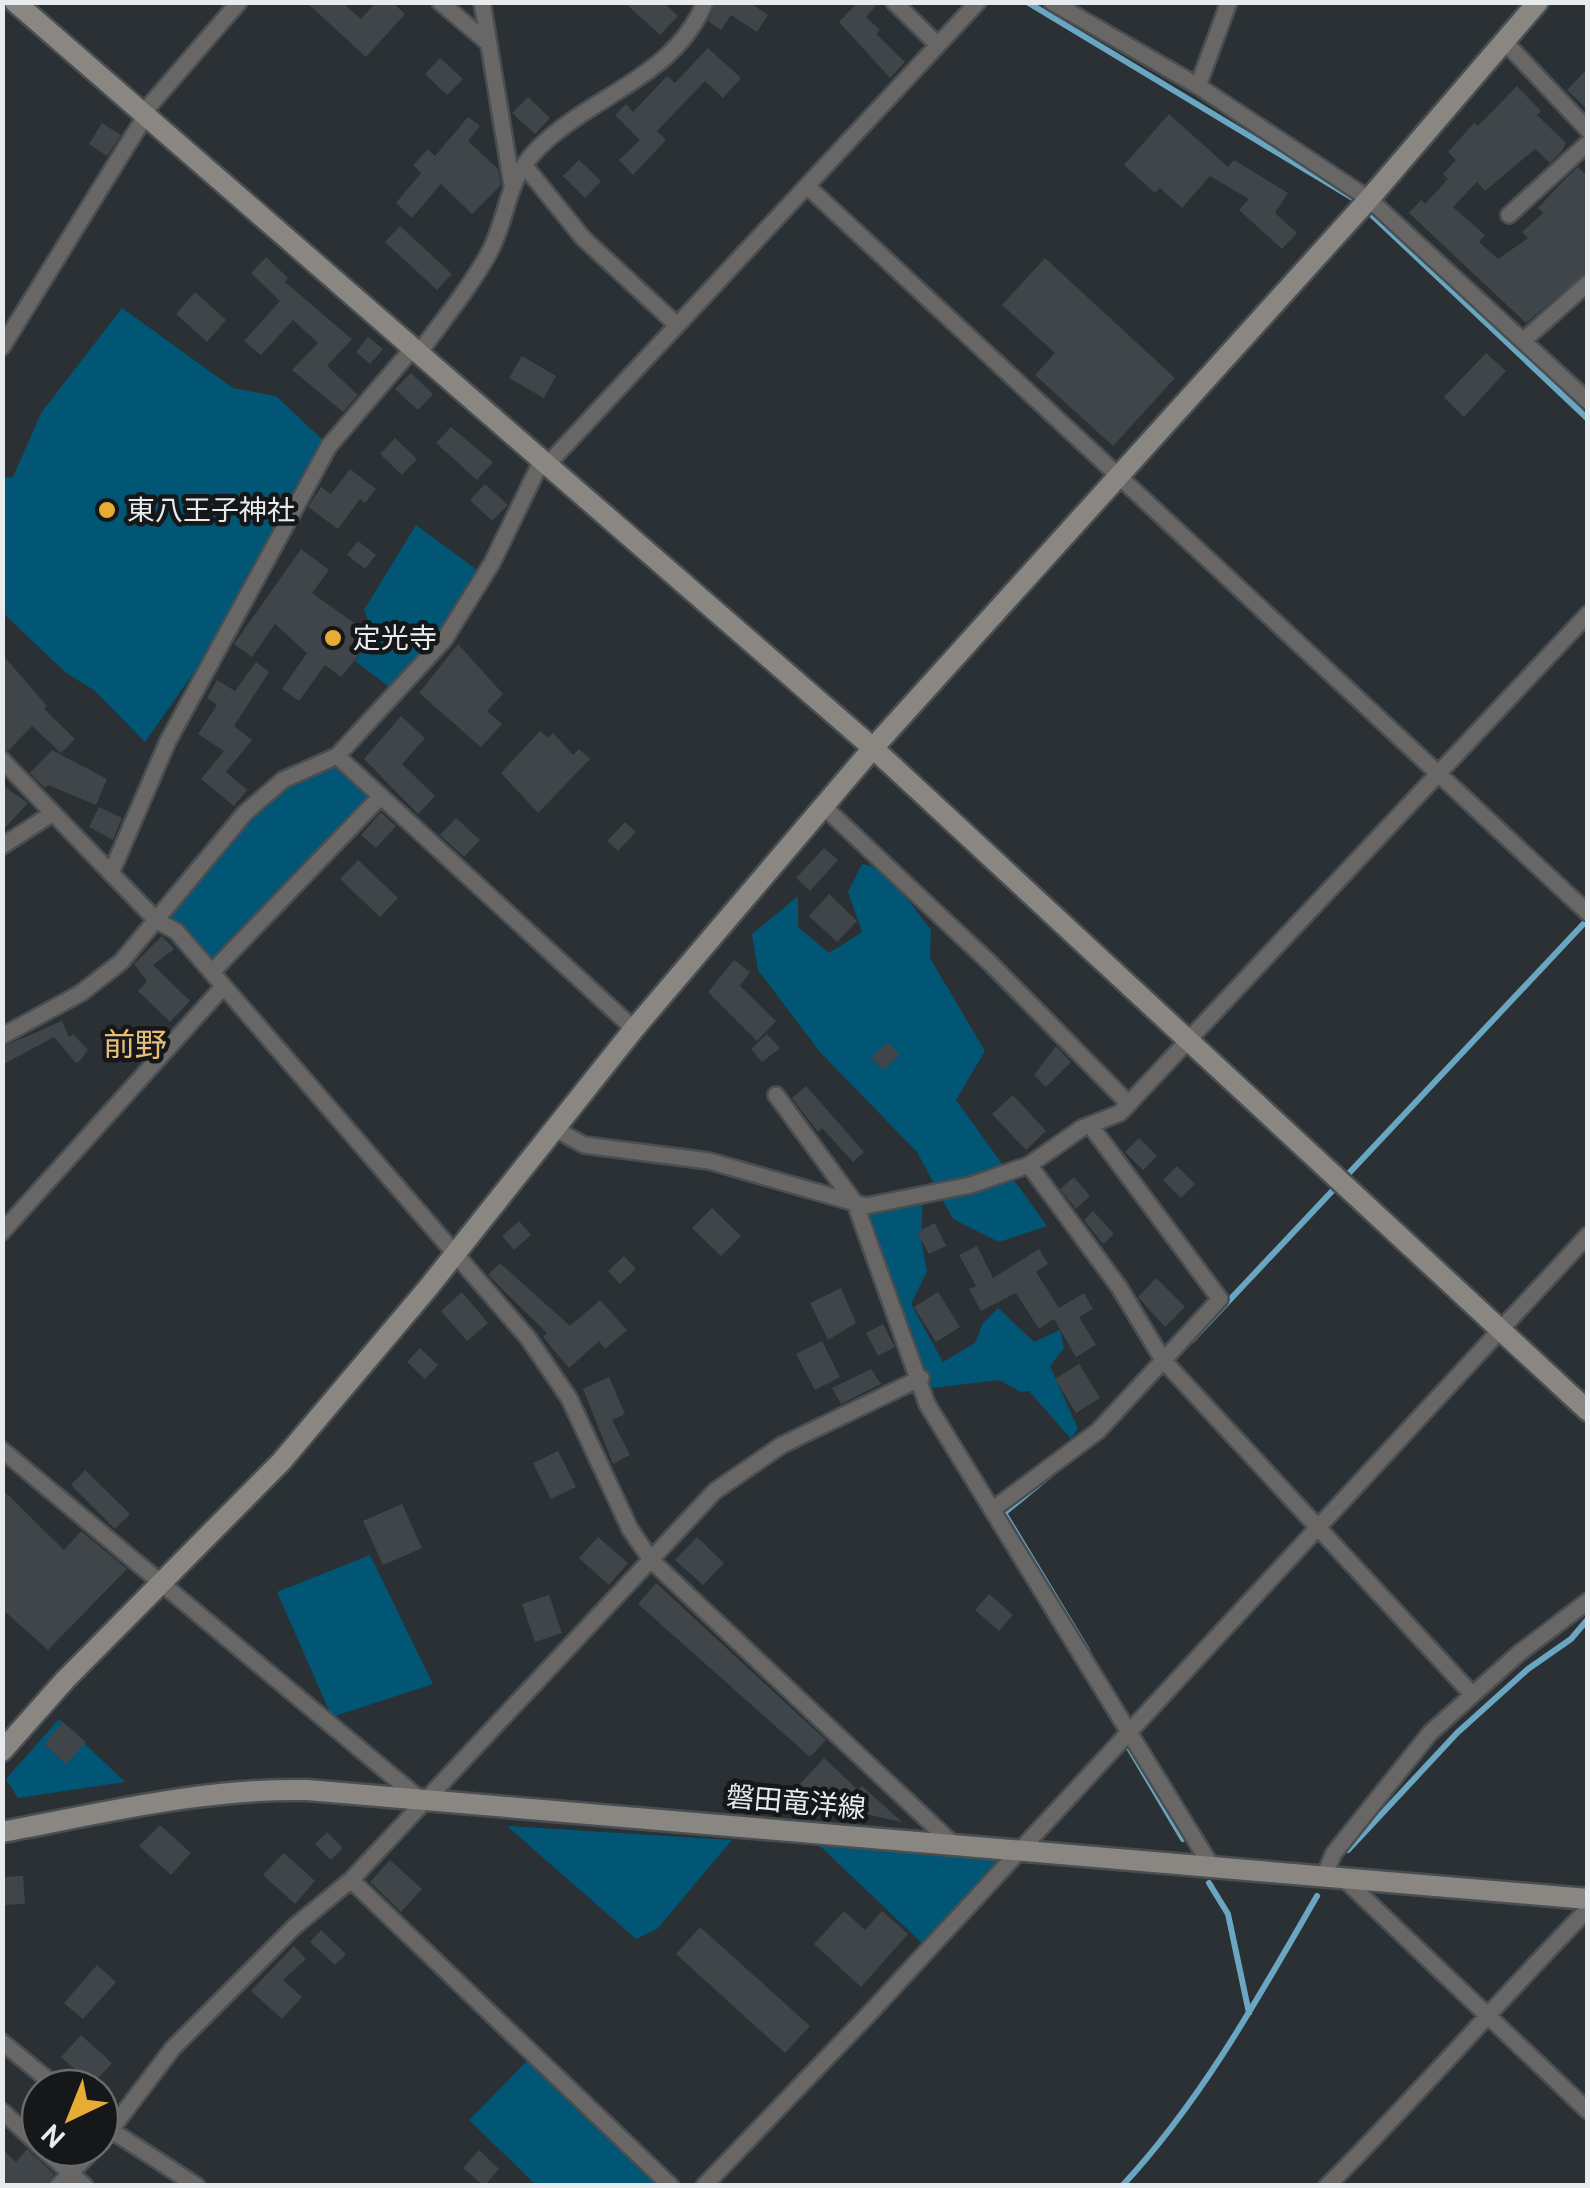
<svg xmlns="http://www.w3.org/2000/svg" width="1590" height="2188" viewBox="0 0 1590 2188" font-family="Cabin,'Noto Sans JP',sans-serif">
	<rect width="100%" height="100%" fill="#2a3033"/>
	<path fill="#025675" d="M122 308 233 388 276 396 329 446 243 603 145 742 95 691 65 672 3 613 2 478 13 477 41 413Z
		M416 525 484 575 448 634 388 686 355 661 374 637 364 610Z
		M337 756 381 796 212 972 157 921 245 813Z
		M862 864 874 867 902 892 931 930 930 958 985 1051 956 1100 1047 1226 999 1242 953 1219 917 1152 820 1052 758 970 752 934 798 896V927L829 953 862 932 848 892Z
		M923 1195 921 1239 927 1271 911 1304 943 1362 975 1343 983 1323 998 1308 1034 1342 1060 1330 1064 1348 1050 1366 1078 1429 1071 1439 1029 1391 1021 1392 999 1380 933 1388 919 1371 859 1211H890Z
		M370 1555 433 1684 332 1717 277 1592Z
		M59 1719 125 1782 18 1798 6 1779Z
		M507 1826 732 1840 657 1929 636 1939Z
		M819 1845 1000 1859 928 1949Z
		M535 2053 662 2178 655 2185H536L469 2120Z"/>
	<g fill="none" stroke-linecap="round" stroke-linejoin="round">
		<path stroke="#6aa6c2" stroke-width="6" d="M1027 2 1356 200 1588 419
			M1192 1340 1588 919
			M1049 1476 1004 1513 1087 1650
			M1125 1741 1183 1839
			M1348 1850 1457 1733 1528 1669 1571 1639 1588 1619
			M1209 1883 1228 1914 1249 2013
			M1122 2186C1201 2101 1259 1997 1317 1896"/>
	</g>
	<path fill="#3f4549" d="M306 2H342L361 19 376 2H392L405 14 366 57Z
		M624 2H663L678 16 660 35Z
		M716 2H749L768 15 757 32 731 15 721 30 708 21Z
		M858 2H879L866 17 880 30 876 34 905 62 890 78 839 22Z
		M708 48 741 78 723 98 705 81 657 131 666 140 633 175 619 160 640 140 615 115 626 104 633 112 667 76 675 83Z
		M440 58 463 79 447 95 425 74Z
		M1588 68V110L1567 90Z
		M1517 86 1541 111 1537 115 1566 143 1562 151 1550 163 1535 149 1485 191 1477 182 1453 207 1485 235 1479 242 1498 259 1528 238 1522 232 1543 213 1538 208 1566 178 1578 167 1588 177V271L1526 323 1409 213 1421 200 1425 204 1448 179 1443 174 1456 160 1448 152 1474 123 1478 126Z
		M528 97 550 118 535 134 512 113Z
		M1169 114 1228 167 1234 160 1288 193 1275 213 1297 233 1282 249 1239 210 1249 199 1210 176 1182 208 1160 188 1155 193 1124 165Z
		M468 117 480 126 468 141 498 169 501 185 472 214 441 184 412 218 396 203 421 173 413 165 428 149 435 156Z
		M102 123 121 135 107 156 89 144Z
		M579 160 601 181 585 198 563 176Z
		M400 226 452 274 437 290 385 242Z
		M266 257 288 278 285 282 352 339 327 366 358 395 343 412 292 370 318 343 293 320 261 355 244 341 280 301 251 273Z
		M1045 258 1175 378 1113 446 1035 375 1055 353 1002 305Z
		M195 292 226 320 207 342 176 314Z
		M368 337 383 349 370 364 356 352Z
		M1486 353 1506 371 1464 417 1444 397Z
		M522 356 556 376 544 398 509 378Z
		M411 373 433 394 418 410 395 389Z
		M451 427 493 462 477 480 436 443Z
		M395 438 417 459 402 475 380 454Z
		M350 469 376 489 365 503 360 499 338 529 308 507 321 487 331 494Z
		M485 484 508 505 492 521 470 500Z
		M358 541 376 555 365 569 347 555Z
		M301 549 329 570 312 593 374 637 341 677 325 665 299 701 282 689 307 653 275 624 252 657 234 644Z
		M458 644 503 694 487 711 502 724 481 747 419 693Z
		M2 654 47 706 44 709 75 739 61 753 32 726 8 751 2 749Z
		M256 662 269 672 234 726 252 740 226 772 247 790 234 806 201 779 224 751 198 734 217 705 207 698 217 680 235 691Z
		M401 716 425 738 402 764 435 796 418 814 364 759Z
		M540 731 548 738 553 733 573 755 579 749 590 759 538 813 501 773Z
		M52 750 107 779 96 805 48 785 45 788 30 773Z
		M2 785 28 803 2 831Z
		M99 807 122 818 113 840 89 827Z
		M381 812 396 826 376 848 361 835Z
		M456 818 480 840 464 857 440 835Z
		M625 822 636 832 618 851 607 841Z
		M824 848 838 860 810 891 796 878Z
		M358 860 398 898 380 917 340 879Z
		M829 894 857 921 837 942 809 916Z
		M162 936 174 949 153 965 190 1001 170 1022 138 991 147 981 134 964Z
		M734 960 750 972 740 986 776 1021 757 1041 708 992Z
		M62 1021 69 1037 73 1034 88 1050 80 1061 76 1063 54 1037 2 1065V1047Z
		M767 1034 780 1048 762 1062 751 1049Z
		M888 1042 900 1055 883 1070 871 1057Z
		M1056 1046 1071 1062 1046 1087 1034 1075Z
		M806 1086 864 1152 853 1162 822 1128 818 1132 792 1098Z
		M1013 1095 1046 1131 1026 1150 992 1114Z
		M1139 1138 1157 1156 1143 1170 1125 1152Z
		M1177 1166 1195 1184 1181 1198 1163 1180Z
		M1074 1177 1090 1196 1076 1209 1060 1189Z
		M712 1208 741 1236 721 1256 692 1228Z
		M1093 1211 1114 1234 1103 1244 1084 1220Z
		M519 1221 531 1235 514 1250 502 1236Z
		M935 1223 946 1246 929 1254 917 1232Z
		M977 1246 993 1278 1039 1249 1048 1264 1036 1272 1059 1308 1084 1293 1093 1309 1079 1317 1096 1345 1076 1357 1054 1319 1039 1329 1016 1293 981 1311 969 1289 976 1286 959 1255Z
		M624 1256 636 1269 620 1284 608 1271Z
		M500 1263 570 1326 600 1300 627 1330 605 1349 599 1341 569 1368 543 1337 547 1333 488 1275Z
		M1156 1278 1185 1307 1165 1327 1138 1297Z
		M841 1288 856 1323 828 1340 810 1303Z
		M462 1292 488 1323 467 1341 441 1311Z
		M938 1292 960 1327 936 1342 914 1307Z
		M883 1324 895 1347 878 1356 866 1333Z
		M822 1341 840 1377 815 1390 796 1354Z
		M420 1348 438 1365 425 1379 407 1362Z
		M1079 1364 1100 1398 1076 1413 1055 1379Z
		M871 1369 881 1384 841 1404 832 1388Z
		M609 1377 625 1414 612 1420 630 1455 613 1464 583 1389Z
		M558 1451 576 1487 551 1499 533 1463Z
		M85 1470 130 1514 115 1529 71 1485Z
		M2 1489 64 1550 81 1531 127 1569 48 1650 2 1609Z
		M402 1504 422 1548 383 1565 363 1521Z
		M598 1537 628 1563 609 1585 579 1558Z
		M697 1537 724 1563 703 1585 675 1560Z
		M656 1583 826 1740 810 1757 638 1604Z
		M989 1594 1013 1615 999 1631 975 1610Z
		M549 1595 562 1633 535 1642 522 1604Z
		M63 1722 86 1742 66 1764 44 1744Z
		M824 1758 858 1790 862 1786 902 1822 819 1804 799 1785Z
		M160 1825 191 1853 171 1875 139 1846Z
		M327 1832 343 1848 331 1860 315 1844Z
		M284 1853 315 1881 295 1904 263 1875Z
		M390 1860 422 1889 401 1912 370 1882Z
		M23 1876 25 1904 2 1905V1877Z
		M844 1911 865 1930 882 1911 908 1934 861 1987 814 1944Z
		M700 1927 810 2026 785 2053 676 1954Z
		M321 1930 346 1954 335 1965 310 1942Z
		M294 1946 306 1959 283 1980 302 1997 282 2019 251 1991Z
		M97 1965 116 1982 83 2019 64 2003Z
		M81 2035 112 2063 92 2085 61 2057Z
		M2 2149 16 2162 27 2149 54 2174 46 2186H2Z
		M479 2150 499 2169 484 2186 463 2168Z"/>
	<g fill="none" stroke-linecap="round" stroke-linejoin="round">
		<g stroke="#484e51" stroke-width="20">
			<path id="street" d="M440 2 487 42
				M482 2 512 185
				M894 2 938 45
				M1052 2 1198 86 1369 199 1588 401
				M1505 42 1588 130
				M1198 86 1229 2
				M144 112 239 2
				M524 165 583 238 677 325
				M807 186 1588 913
				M1509 215 1588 143
				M1524 340 1588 283
				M2 347 146 115
				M419 353C443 320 469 289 489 253 512 210 502 179 547 140 601 92 676 74 705 2
				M548 464 978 2
				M337 756 634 1029
				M2 760 157 921 176 931 528 1338 569 1398 630 1529 652 1561 951 1842
				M823 806 990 963 1129 1104
				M2 846 53 813
				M111 873 168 741 329 446 413 348
				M212 972 381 796
				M2 1036 81 993 121 962 245 813 283 780 337 756 444 640 492 563 543 458
				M776 1095 855 1203 927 1404 1212 1867
				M555 1129 584 1145 709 1161 866 1206 971 1185 1029 1165 1082 1128 1120 1113 1588 614
				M1029 1165 1119 1287 1163 1360 1471 1693
				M2 1232 223 987
				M2 1450 421 1800
				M992 1510 1098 1431 1220 1299 1090 1125
				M1324 1876 1334 1853 1430 1733 1518 1654 1588 1601
				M1343 1878 1588 2111
				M351 1880 671 2186
				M2 2042 58 2088
				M2 2111 40 2146
				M100 2123 197 2186
				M100 2144 173 2048 294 1927 351 1880 715 1491 782 1445 921 1378
				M42 2148 85 2186
				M58 2186 95 2148
				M704 2186 868 2015 1588 1235
				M1327 2186C1417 2097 1499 2000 1588 1909"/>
		</g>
		<g stroke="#484e51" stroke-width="25">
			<path id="secondary" d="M15 2 873 748 1588 1411
				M2 1751 65 1680 281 1462 428 1288 634 1029 873 748 1369 199 1538 2
				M2 1832C103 1813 204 1788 307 1790L1588 1899"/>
		</g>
		<use href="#street" stroke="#696765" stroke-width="15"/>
		<use href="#secondary" stroke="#8a8783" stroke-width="20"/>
	</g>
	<g fill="#e7ac36" stroke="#151719" stroke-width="4">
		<circle cx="107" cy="510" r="10"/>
		<circle cx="333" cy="638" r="10"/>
	</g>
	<g text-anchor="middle" stroke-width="9" stroke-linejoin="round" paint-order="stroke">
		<g font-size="28" fill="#e7ebed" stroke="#151719" text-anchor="start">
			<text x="127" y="520">東八王子神社</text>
			<text x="353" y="648">定光寺</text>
		</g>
		<g font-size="28" fill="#e7ebed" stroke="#151719">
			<text transform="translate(796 1802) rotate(5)" y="10">磐田竜洋線</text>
		</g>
		<g font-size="32" fill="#e7be78" stroke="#151719">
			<text x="135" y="1056">前野</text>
		</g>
	</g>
	<rect width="1590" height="2188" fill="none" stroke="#e7ebed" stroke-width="10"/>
	<g transform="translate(70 2118) rotate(223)"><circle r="48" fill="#151719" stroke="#696c6e" stroke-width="2.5"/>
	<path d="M0-8L18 38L0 25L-18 38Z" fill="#e7ac36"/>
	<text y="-15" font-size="28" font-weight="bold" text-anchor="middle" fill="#e7ebed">N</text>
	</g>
</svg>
